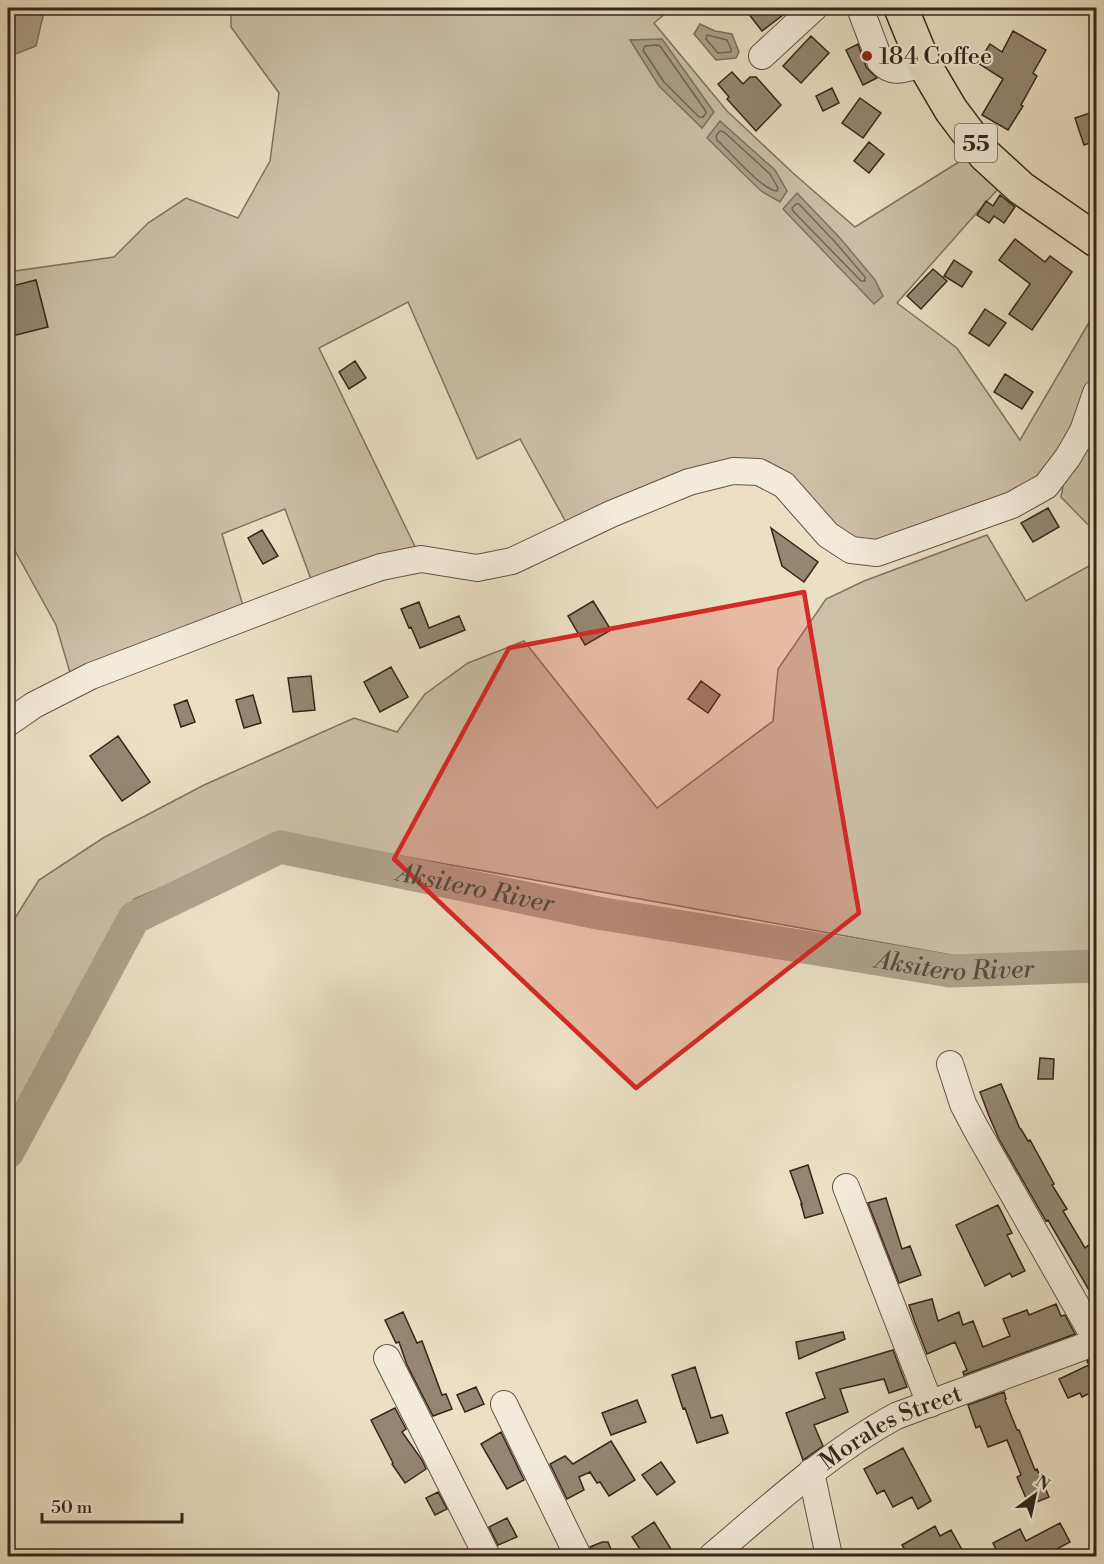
<svg xmlns="http://www.w3.org/2000/svg" width="1104" height="1564" viewBox="0 0 1104 1564" font-family="'Libre Bodoni',serif">
	<rect width="100%" height="100%" fill="#ebe0c4"/>
	<filter id="stains"><feTurbulence type="fractalNoise" baseFrequency=".00333" numOctaves="4"/><feColorMatrix values="0 0 0 0 .2 0 0 0 0 .09 0 0 0 0 .02 0 0 0 .5 -.17"/></filter>
	<radialGradient id="worn" r=".72"><stop offset=".6" stop-color="#630" stop-opacity="0"/><stop offset="1" stop-color="#630" stop-opacity=".3"/></radialGradient>
	<path fill="#ccc0a7" stroke="#807360" stroke-width="1.5" d="M231 8H672L654 23 727 111 793 173 855 227 973 153 1004 182 897 303 957 348 1020 440 1091 319H1096V533L1061 497 1068 459 1046 486 857 551 759 472 572 533 520 439 477 459 408 302 319 348 421 559 315 590 285 509 222 534 246 616 71 676 56 625 8 538V272L114 257 148 223 186 198 238 218 270 161 279 93 231 27Z
		M987 535 1026 601 1096 562V953L957 956 284 835 134 899 8 1126V929L39 880 103 838 204 785 354 718 397 732 425 694 468 663 524 641 657 808 773 721 778 669 826 599 864 581Z"/>
	<path fill="#ada18a" stroke="#7d705d" stroke-width="1.5" d="M8 8H45L36 46 8 57Z
		M700 24 715 31 732 34 739 52 736 58 716 60 694 34Z
		M662 39 714 112 702 128 659 86 630 40Z
		M720 121 775 170 787 191 780 202 761 191 707 138Z
		M797 193 840 238 875 280 883 296 874 304 783 209Z"/>
	<g fill="none" stroke-linecap="round" stroke-linejoin="round">
		<path stroke="#716452" stroke-width="1.5" d="M707 35 727 40 731 49V52L718 53 706 39Z
			M657 45 660 46 705 110 706 113 703 117H699L664 82 643 50 645 46Z
			M720 131 724 132 770 174 778 188 777 191C763 191 729 151 717 140L716 136Z
			M796 204H799L835 242 865 277V281H861L793 211 792 208Z"/>
		<path stroke="#ada18a" stroke-width="33" id="s1" d="M8 1152 134 918 280 847 598 913 950 971 1096 966"/>
	</g>
	<path fill="#948772" stroke="#352619" stroke-width="1.5" d="M744 8H792L762 31Z
		M1013 31 1046 50 1033 73 1037 76 1021 105 1023 106 1008 130 982 115 1003 79 978 63 990 44 1002 52Z
		M811 36 829 53 801 83 783 66Z
		M858 44 866 67 877 78 863 85 846 50Z
		M732 72 743 84 750 77H756L781 105 756 131 727 99 729 97 718 84Z
		M832 88 839 103 823 111 816 96Z
		M860 98 881 113 863 138 842 123Z
		M1096 111V141L1084 145 1075 118Z
		M869 142 884 154 869 173 854 161Z
		M1000 195 1015 207 1004 223 994 216 989 223 977 215 986 201 993 206Z
		M1015 239 1045 262 1050 256 1072 272 1032 330 1009 314 1030 284 999 260Z
		M954 260 972 272 962 287 944 276Z
		M933 269 947 281 921 309 907 296Z
		M36 280 48 327 8 337V287Z
		M985 309 1006 323 989 346 969 333Z
		M355 361 366 378 349 389 339 372Z
		M1005 374 1033 392 1022 409 994 392Z
		M1048 508 1059 527 1033 542 1021 523Z
		M771 528 818 562 804 582 782 566Z
		M262 530 278 556 263 564 248 538Z
		M593 601 611 630 585 645 568 616Z
		M419 602 429 628 459 616 465 630 420 648 411 627 409 628 401 609Z
		M391 667 408 697 380 712 364 682Z
		M311 676 315 710 293 712 288 678Z
		M701 681 720 695 708 713 688 699Z
		M253 695 261 723 244 728 236 700Z
		M187 700 195 722 181 727 174 705Z
		M118 736 150 782 122 801 90 756Z
		M1040 1058 1054 1059 1053 1079H1038Z
		M1001 1084 1020 1129H1021L1028 1141 1030 1140 1054 1184 1052 1185 1067 1209 1063 1211 1085 1248 1090 1244 1096 1255V1311L1092 1303 1096 1302 1048 1220 1046 1221 999 1139 989 1116 980 1092Z
		M808 1165 823 1213 805 1218 801 1204H802L790 1171Z
		M886 1198 902 1249 910 1246 921 1275 899 1283 868 1203Z
		M998 1205 1012 1233 1007 1235 1025 1271 1012 1277 1010 1273 985 1286 956 1225Z
		M932 1299 938 1321 959 1312 963 1325 973 1321 983 1347 1010 1336 1003 1319 1027 1310 1029 1315 1056 1304 1061 1316 1065 1315 1075 1334 964 1375 963 1372 967 1370 955 1342 927 1354 914 1320 909 1305Z
		M403 1312 417 1343 422 1341 442 1395 446 1394 452 1409 433 1416 407 1365 399 1342 396 1343 385 1320Z
		M843 1332 845 1339 799 1359 796 1342Z
		M893 1350 907 1387 889 1393 884 1379 840 1389 848 1412 814 1425 823 1446 803 1460 786 1413 825 1398 816 1373Z
		M1096 1358V1390L1082 1397 1080 1393 1068 1398 1059 1379 1089 1365 1087 1361Z
		M695 1367 711 1418 722 1415 728 1433 697 1443 685 1408 683 1409 672 1375Z
		M476 1387 484 1404 465 1412 457 1395Z
		M1004 1392 1006 1399 1005 1400 1017 1430H1019L1035 1470 1037 1469 1049 1497 1029 1505 1017 1477 1021 1475 1007 1440 988 1447 980 1426 976 1428 968 1405Z
		M637 1400 646 1422 611 1435 602 1413Z
		M395 1408 406 1429 402 1432 422 1460 426 1469 405 1483 392 1464 393 1463 371 1420Z
		M501 1432 524 1480 507 1489 481 1444Z
		M611 1441 635 1480 609 1496 600 1482 597 1483 590 1472 579 1477 584 1490 567 1499 550 1464 565 1456 573 1464Z
		M903 1448 931 1501 918 1509 912 1497 893 1507 884 1490 877 1494 864 1469Z
		M661 1462 675 1482 657 1495 642 1475Z
		M438 1492 447 1509 435 1515 426 1498Z
		M507 1518 517 1537 498 1545 489 1527Z
		M654 1522 671 1549 659 1557H645L632 1537Z
		M1060 1523 1070 1542 1042 1557H996L999 1555 993 1543 1020 1529 1026 1541Z
		M935 1526 940 1536 951 1530 966 1557H909L902 1545Z
		M602 1542H608L614 1557H593L590 1547Z"/>
	<g fill="none" stroke-linecap="round" stroke-linejoin="round">
		<g stroke="#625444" stroke-width="28">
			<g id="minor">
				<path d="M860 8 880 61C893 76 906 68 924 64"/>
				<path d="M762 56 814 8"/>
				<path d="M8 723 34 705 91 676 332 584 381 567 421 559 477 568 512 561 611 514 689 482 733 471 759 472 784 485 828 535 851 550 877 553 1012 505 1046 486 1068 457 1083 431 1096 393"/>
				<path d="M950 1064 963 1104 975 1127 1096 1340"/>
				<path d="M846 1187 930 1404"/>
				<path d="M387 1358 487 1556"/>
				<path d="M504 1404 578 1556"/>
				<path d="M811 1472 829 1556"/>
				<path id="s2" d="M712 1556C771 1506 828 1453 896 1416L1096 1342"/>
			</g>
		</g>
		<g stroke="#352619" stroke-width="36">
			<path id="highway" d="M901 8 924 64 951 110 985 155 1021 188 1096 240"/>
		</g>
		<use href="#minor" stroke="#f2ebd9" stroke-width="26"/>
		<use href="#highway" stroke="#ebe0c4" stroke-width="33"/>
	</g>
	<path fill="#d62828" fill-opacity="0.2" stroke="#d62828" stroke-width="4.5" stroke-linejoin="round" d="M804 592 859 913 636 1088 394 859 509 648Z"/>
	<circle fill="#8f2418" stroke="#f2ebd9" stroke-width="2" cx="867" cy="56" r="6"/>
	<g text-anchor="middle" stroke-width="4.5" stroke-linejoin="round" paint-order="stroke">
		<rect fill="#f2ebd9" stroke="#6e6153" stroke-width="1.5" x="955" y="124" width="42" height="38" rx="4.5"/>
		<g font-size="22" font-weight="bold" fill="#352619">
			<text x="976" y="151">55</text>
		</g>
		<g font-size="24" fill="#352619" stroke="#f2ebd9" text-anchor="start">
			<text x="879" y="64">184 Coffee</text>
		</g>
		<g font-size="24" fill="#352619" stroke="#f2ebd9">
			<text dy="8" stroke="none"><textPath href="#s2" startOffset="222">Morales Street</textPath></text>
		</g>
		<g font-size="26" font-style="italic" fill="#594b3b" stroke="#f2ebd9">
			<text dy="9" stroke="none"><textPath href="#s1" startOffset="628">Aksitero River</textPath></text>
			<text dy="9" stroke="none"><textPath href="#s1" startOffset="1114">Aksitero River</textPath></text>
		</g>
	</g>
	<rect width="1104" height="1564" fill="none" stroke="#ebe0c4" stroke-width="30"/>
	<rect x="9" y="9" width="1086" height="1546" fill="none" stroke="#352619" stroke-width="3"/>
	<rect x="15" y="15" width="1074" height="1534" fill="none" stroke="#352619" stroke-width="1.5"/>
	<g transform="translate(1035 1495) rotate(33)" stroke="#f2ebd9" stroke-width="4.5" paint-order="stroke">
	<path d="M0-4.5L10 22L0 15L-10 22Z" fill="#352619"/>
	<text y="-9" font-size="16" font-weight="bold" text-anchor="middle" fill="#352619">N</text>
	</g>
	<path d="M42 1513v9h140v-9" fill="none" stroke="#352619" stroke-width="3"/>
	<text x="51" y="1513" font-size="18" fill="#352619" stroke="#f2ebd9" stroke-width="4.5" paint-order="stroke">50 m</text>
	<rect width="100%" height="100%" filter="url(#stains)"/>
	<rect width="100%" height="100%" fill="url(#worn)"/>
</svg>
